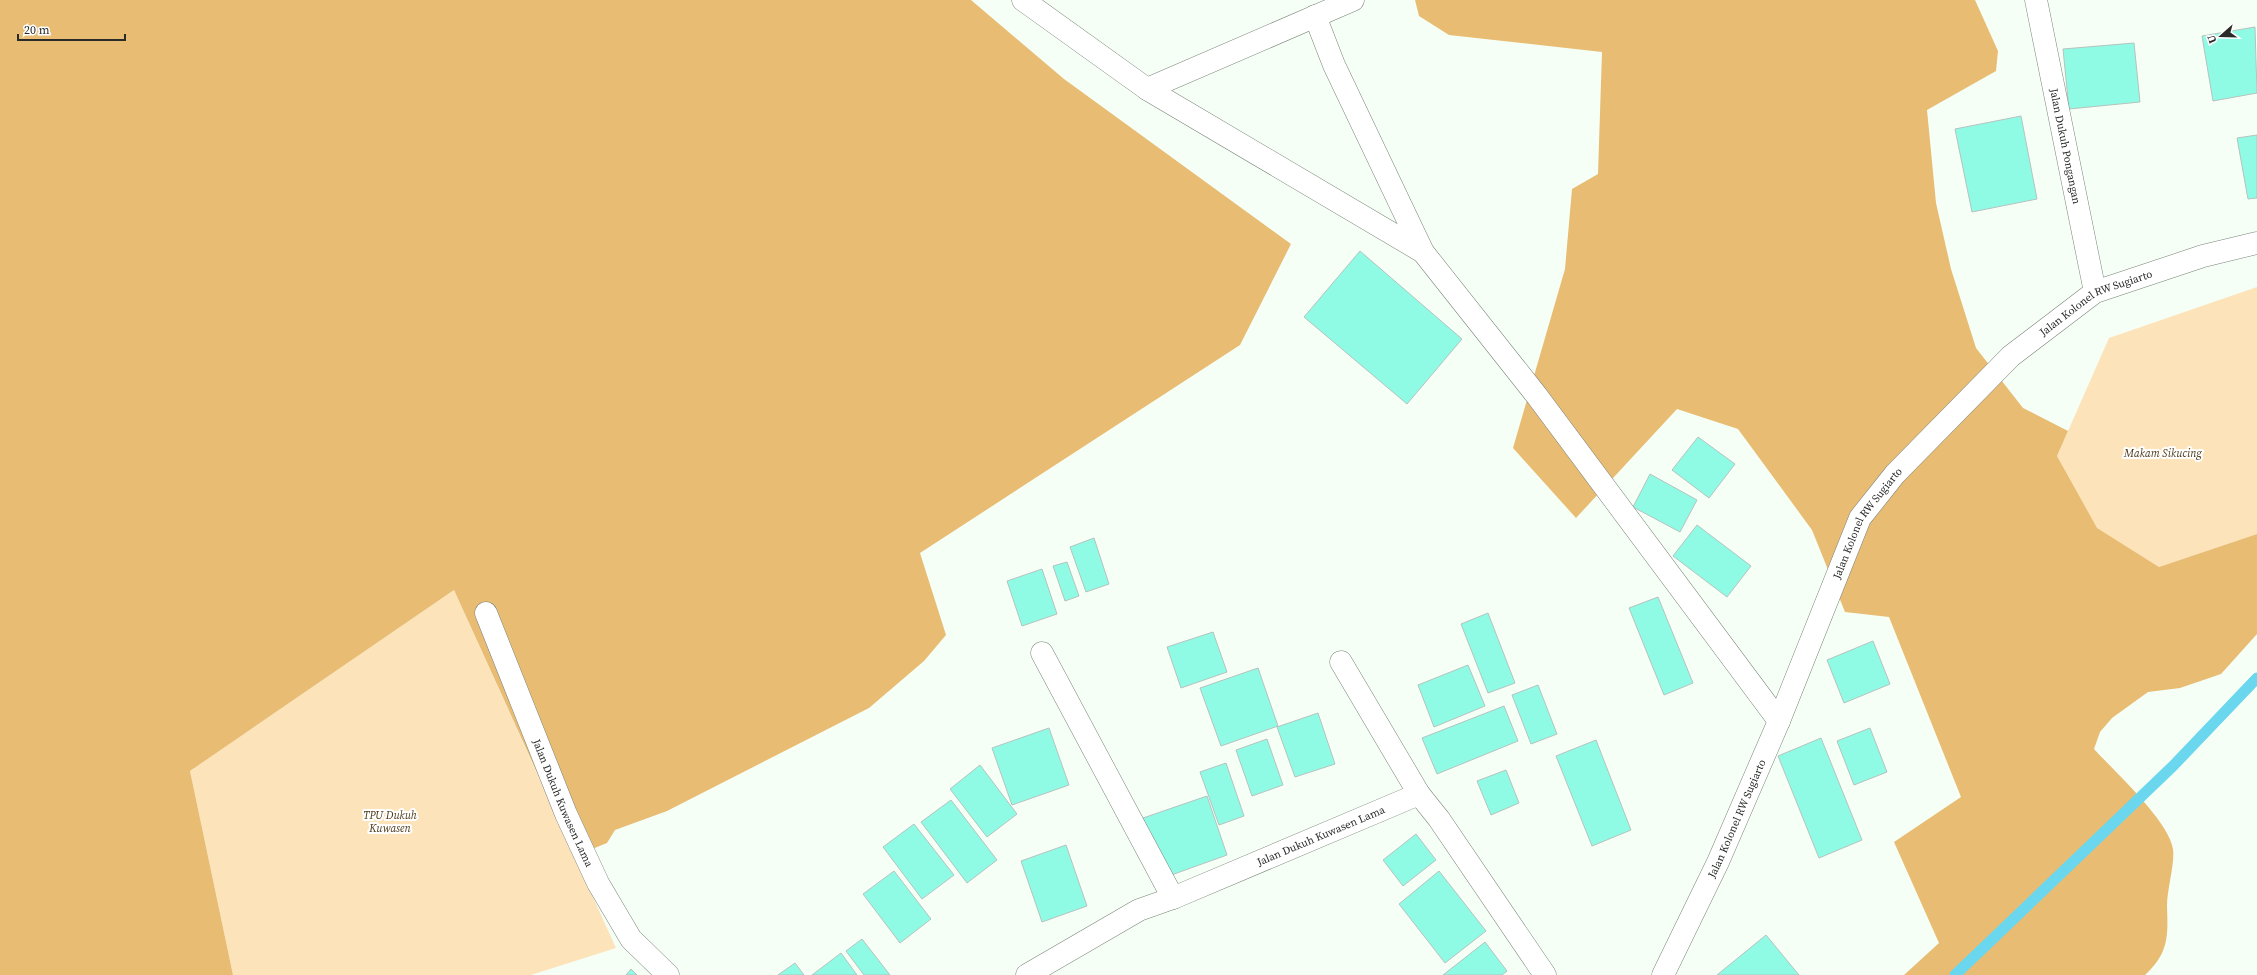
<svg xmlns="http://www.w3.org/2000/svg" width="2257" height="975" viewBox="0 0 2257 975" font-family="'Source Serif 4',serif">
	<rect width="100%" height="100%" fill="#f5fff5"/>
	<path fill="#fde3ba" d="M2257 287V534L2159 567 2096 528 2057 456 2109 338Z
		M454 590 616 948 531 975H233L190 771Z"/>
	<path fill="#e8bc73" d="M0 0H971L1064 79 1291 244 1240 345 920 553 946 635 924 661 869 708 667 811 615 830 607 843 575 856 454 590 190 771 233 975H0Z
		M1415 0H1975L1998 51 1996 71 1927 110 1936 203 1951 269 1976 348 2023 408 2068 431 2057 456 2097 528 2159 567 2257 534V634L2221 674 2180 688 2148 692 2112 718 2100 732 2094 749C2114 771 2169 821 2173 849 2175 864 2167 889 2167 906 2168 936 2169 953 2145 975H1904L1939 943 1894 842 1961 797 1889 617 1845 612 1812 530 1738 429 1677 409 1576 518 1513 448 1565 269 1572 189 1598 174 1602 52 1449 35 1419 16Z"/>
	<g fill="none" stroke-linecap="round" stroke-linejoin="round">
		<path stroke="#6ad7ee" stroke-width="11" d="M1955 975 2173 766 2257 678"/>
	</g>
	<path fill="#8ffbe5" stroke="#b5c3bf" d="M2255 27 2257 93 2213 101 2202 36Z
		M2134 43 2140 102 2069 109 2063 49Z
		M2021 116 2037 199 1972 212 1955 129Z
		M2257 135V198L2248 199 2237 138Z
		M1360 251 1462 339 1407 404 1304 317Z
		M1698 437 1735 464 1709 498 1672 470Z
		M1650 474 1697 500 1680 532 1633 507Z
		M1697 525 1751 566 1727 597 1673 556Z
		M1094 538 1109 584 1086 592 1070 547Z
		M1067 562 1079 596 1065 601 1053 566Z
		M1042 569 1057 614 1022 626 1007 581Z
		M1658 597 1693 683 1664 695 1629 608Z
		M1488 613 1515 683 1488 693 1461 624Z
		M1213 632 1227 672 1181 688 1167 647Z
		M1873 641 1890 684 1844 703 1827 660Z
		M1468 665 1485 706 1434 727 1418 685Z
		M1258 668 1278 726 1221 746 1200 688Z
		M1538 685 1557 734 1531 744 1512 695Z
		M1504 706 1518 741 1437 774 1422 738Z
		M1318 713 1335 764 1295 777 1277 727Z
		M1049 728 1069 785 1012 805 992 748Z
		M1870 728 1887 772 1854 785 1837 741Z
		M1821 738 1862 840 1819 858 1778 756Z
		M1267 739 1283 785 1252 796 1236 750Z
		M1596 740 1631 830 1592 846 1556 756Z
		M1226 763 1244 816 1219 825 1200 772Z
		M980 765 1017 814 987 837 950 789Z
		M1506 770 1519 803 1491 815 1477 781Z
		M1207 796 1227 855 1163 878 1143 818Z
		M951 800 997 860 967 883 921 822Z
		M914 824 954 875 922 899 883 847Z
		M1416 834 1436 860 1403 886 1383 860Z
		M1066 845 1087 906 1042 922 1021 861Z
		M894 871 931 919 900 943 863 894Z
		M1439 871 1486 931 1445 963 1399 904Z
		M1766 935 1799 975H1717Z
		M862 939 890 975H864L846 951Z
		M1485 942 1507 971 1502 975H1443Z
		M841 953 857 975H812Z
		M795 963 804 975H778Z
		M631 969 637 975H626Z"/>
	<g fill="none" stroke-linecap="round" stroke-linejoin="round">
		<g stroke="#7c847c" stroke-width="23">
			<g id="minor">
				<path d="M1023 0 1147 89 1423 252"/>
				<path id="s1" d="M2036 0 2095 292"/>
				<path d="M1315 16 1334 65 1423 252 1537 396 1779 721"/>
				<path d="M1147 89 1353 0"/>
				<path id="s2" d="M486 613 566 814 598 883 631 939 668 975"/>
				<path d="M1042 653 1173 898"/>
				<path d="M1341 662 1419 794 1439 819 1545 975"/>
				<path id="s3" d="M1027 975 1139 910 1173 898 1419 794"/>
			</g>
		</g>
		<g stroke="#7c847c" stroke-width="23">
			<g id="major">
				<path id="s4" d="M1663 975 1718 862 1779 721 1860 518 1895 474 2011 356 2095 292 2203 256 2257 243"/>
			</g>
		</g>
		<use href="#minor" stroke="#fff" stroke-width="22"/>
		<use href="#major" stroke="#fff" stroke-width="22"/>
	</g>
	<g text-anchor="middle" stroke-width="4" stroke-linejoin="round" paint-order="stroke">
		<g font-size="11" fill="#282b28" stroke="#fff">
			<text dy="4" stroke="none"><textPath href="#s1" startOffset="149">Jalan Dukuh Pongangan</textPath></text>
			<text dy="4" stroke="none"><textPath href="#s4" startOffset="821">Jalan Kolonel RW Sugiarto</textPath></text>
			<text dy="4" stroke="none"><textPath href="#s4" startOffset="497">Jalan Kolonel RW Sugiarto</textPath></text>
			<text dy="4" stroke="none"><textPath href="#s2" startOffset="205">Jalan Dukuh Kuwasen Lama</textPath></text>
			<text dy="4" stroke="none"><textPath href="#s4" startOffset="173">Jalan Kolonel RW Sugiarto</textPath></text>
			<text dy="4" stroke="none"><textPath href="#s3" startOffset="326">Jalan Dukuh Kuwasen Lama</textPath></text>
		</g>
		<g font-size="11" font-style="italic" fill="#4a3818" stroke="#fff">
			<text x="2163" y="457">Makam Sikucing</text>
			<text x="390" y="819">TPU Dukuh<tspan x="390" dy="13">Kuwasen</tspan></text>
		</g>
	</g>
	<g transform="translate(2221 36) rotate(250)" stroke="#ffffff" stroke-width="3" paint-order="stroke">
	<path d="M0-3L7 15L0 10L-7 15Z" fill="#282b28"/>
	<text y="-6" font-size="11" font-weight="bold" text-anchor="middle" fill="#282b28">U</text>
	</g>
	<path d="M18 34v6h107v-6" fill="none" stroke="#282b28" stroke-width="2"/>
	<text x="24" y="34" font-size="12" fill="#282b28" stroke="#ffffff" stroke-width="3" paint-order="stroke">20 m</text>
</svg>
